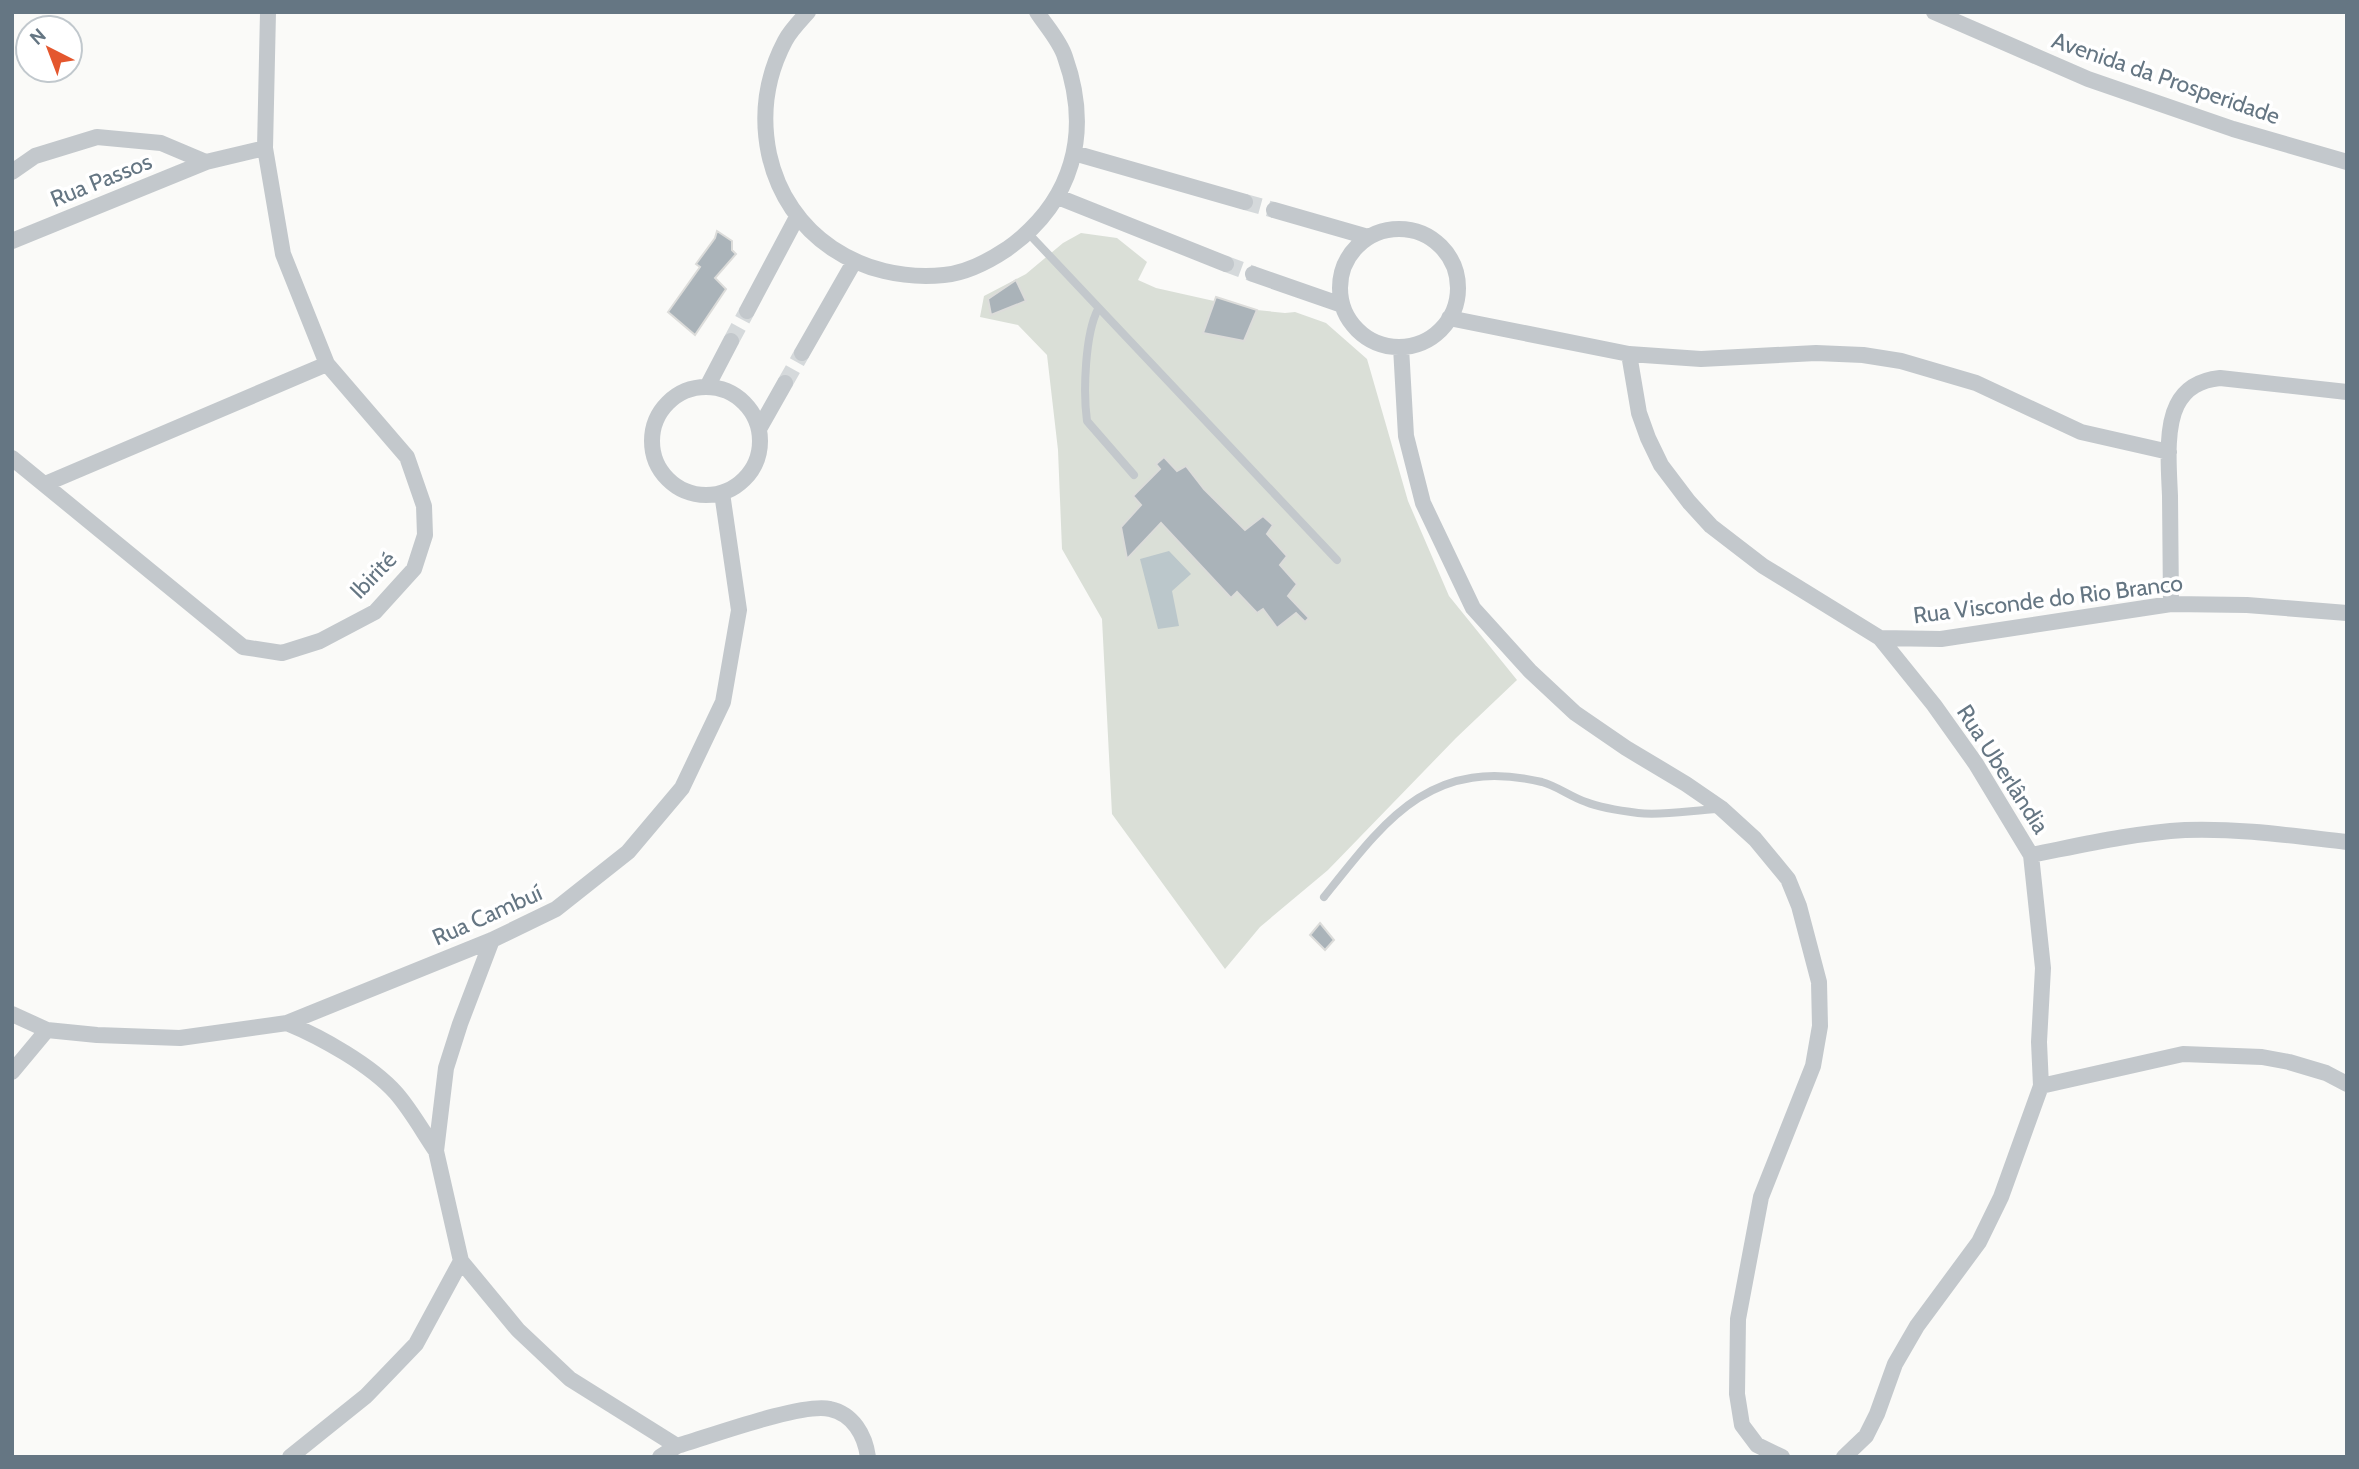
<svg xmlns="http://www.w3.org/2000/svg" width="2359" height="1469" viewBox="0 0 2359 1469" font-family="Cabin,sans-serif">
	<rect width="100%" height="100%" fill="#fafaf8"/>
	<path fill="#dadfd7" d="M1081 233 1117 238 1147 262 1138 280 1156 288 1214 301 1203 333 1244 341 1257 310 1285 313 1295 312 1326 323 1367 359 1408 501 1449 596 1517 680 1456 738 1328 870 1260 927 1225 969 1112 814 1102 619 1062 549 1058 450 1047 355 1018 325 980 317 984 296 1026 274 1063 243Z"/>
	<path fill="#bbc7cb" d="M1169 551 1191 574 1172 591 1179 626 1158 629 1140 559Z"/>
	<path fill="#aab3b9" stroke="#dcdcda" stroke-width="2" d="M717 231 732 241V250L736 254 715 278 726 289 695 335 668 312 700 267 696 264 715 238Z
		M1016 280 1026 301 991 315 988 299Z
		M1216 297 1257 310 1244 341 1203 333Z
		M1164 457 1177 471 1186 466 1204 489 1245 530 1263 516 1273 525 1267 534 1287 556 1280 565 1297 584 1288 596 1309 618 1305 622 1296 613 1277 628 1263 609 1257 613 1237 592 1231 598 1161 523 1127 559 1121 527 1141 505 1133 496 1160 469 1156 464Z
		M1320 923 1334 940 1325 950 1310 935Z"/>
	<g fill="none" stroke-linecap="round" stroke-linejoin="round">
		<path stroke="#d5d9db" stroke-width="16" stroke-dasharray="16 8" stroke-linecap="butt" d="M1245 202 1274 210
			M1226 264 1253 274
			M731 341 747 311
			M785 383 802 353"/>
		<path stroke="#c3c8cc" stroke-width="8" d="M1029 234 1337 560
			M1098 309C1085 334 1083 392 1087 421L1134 475
			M1324 897C1386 819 1431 756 1542 782 1557 786 1571 797 1586 802 1601 808 1622 811 1638 813 1663 816 1693 810 1718 809"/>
		<path stroke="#c3c8cc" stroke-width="16" d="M808 12C800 21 790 31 785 41 766 77 761 115 769 154 787 236 861 283 944 275 965 273 989 261 1007 249 1073 202 1092 133 1065 57 1060 41 1046 26 1037 12
			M1934 12 2088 79 2233 129 2347 162
			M1074 153 1245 202
			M12 172 35 156 97 137 161 143 206 162
			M1058 197 1226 264
			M1274 210 1368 237
			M1340 288a59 59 0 1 1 118 0a59 59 0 1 1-118 0Z
			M12 241 206 162 265 148
			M1253 274 1342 305
			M747 311 797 217
			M1449 318 1629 354 1701 359 1816 353 1863 355 1901 361 1976 383 2081 432 2169 452
			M1401 347 1406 436 1423 503 1473 608 1530 671 1575 713 1626 748 1686 784 1721 808 1755 839 1788 879 1799 906 1819 982 1820 1026 1813 1066 1761 1197 1738 1319 1737 1394 1742 1425 1757 1445 1782 1457
			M802 353 854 262
			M1629 354 1639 413 1648 438 1661 465 1689 502 1711 526 1763 566 1880 638 1934 705 1976 764 2031 855 2043 968 2039 1042 2041 1086 2001 1197 1979 1242 1917 1326 1895 1364 1877 1414 1866 1436 1844 1457
			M707 387 731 341
			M652 441a54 54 0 1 1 108 0a54 54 0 1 1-108 0Z
			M759 429 785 383
			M12 458 243 647 282 653 320 641 375 612 414 569 425 535 424 506 407 457 327 364 283 254 265 148 268 12
			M45 484 327 364
			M2171 604C2171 568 2170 532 2170 496 2169 470 2165 429 2177 405 2186 387 2201 380 2220 378L2347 392
			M1880 638 1941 639 2171 604 2247 605 2347 613
			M2031 855C2082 845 2133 833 2185 830 2239 828 2293 836 2347 842
			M12 1014 47 1030 97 1035 180 1038 287 1023 492 940 556 909 628 852 682 788 723 702 739 610 722 493
			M287 1023C321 1037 371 1065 396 1093 411 1110 423 1132 436 1151L446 1068 460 1024 492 940
			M12 1072 47 1030
			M2041 1086 2183 1054 2262 1057 2289 1062 2326 1073 2347 1084
			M461 1261 518 1330 570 1379 677 1446
			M290 1457 366 1396 416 1344 461 1261 436 1151
			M660 1457 677 1446C708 1437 803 1402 830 1409 853 1414 865 1435 868 1457"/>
	</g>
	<g text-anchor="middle" stroke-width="7" stroke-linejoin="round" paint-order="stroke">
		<g font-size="23" fill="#657683" stroke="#fff">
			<text transform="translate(2166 78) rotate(19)" y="8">Avenida da Prosperidade</text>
			<text transform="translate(101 180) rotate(-22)" y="8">Rua Passos</text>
			<text transform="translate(373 575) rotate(-46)" y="8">Ibirité</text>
			<text transform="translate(2048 599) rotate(-7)" y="8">Rua Visconde do Rio Branco</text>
			<text transform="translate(2003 769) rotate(57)" y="8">Rua Uberlândia</text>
			<text transform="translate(487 915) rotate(-24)" y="8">Rua Cambuí</text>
		</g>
	</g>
	<rect width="2359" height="1469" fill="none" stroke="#657683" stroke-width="28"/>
	<g transform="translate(49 49) rotate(318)"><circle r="33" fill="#ffffff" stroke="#c1c8cd" stroke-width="2"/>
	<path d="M0-5L12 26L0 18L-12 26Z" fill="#e4572e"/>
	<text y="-10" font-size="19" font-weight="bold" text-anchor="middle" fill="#657683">N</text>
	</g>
</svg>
